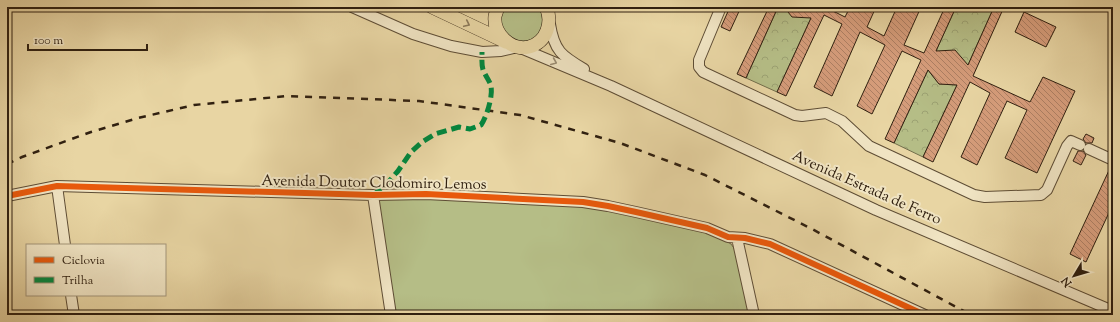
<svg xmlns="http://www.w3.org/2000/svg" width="1120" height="322" viewBox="0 0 1120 322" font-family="'Sorts Mill Goudy',serif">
	<defs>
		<pattern id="park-crowns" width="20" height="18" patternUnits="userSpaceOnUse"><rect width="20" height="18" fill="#b5bd86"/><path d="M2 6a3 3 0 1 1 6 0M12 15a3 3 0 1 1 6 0" fill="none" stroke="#9ca273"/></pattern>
		<pattern id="building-back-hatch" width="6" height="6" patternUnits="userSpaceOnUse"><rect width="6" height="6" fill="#d59c7a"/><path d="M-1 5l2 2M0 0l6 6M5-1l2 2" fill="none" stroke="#ad7f63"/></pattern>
	</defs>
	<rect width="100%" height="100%" fill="#e8d5a3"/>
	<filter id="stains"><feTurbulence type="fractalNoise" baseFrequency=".005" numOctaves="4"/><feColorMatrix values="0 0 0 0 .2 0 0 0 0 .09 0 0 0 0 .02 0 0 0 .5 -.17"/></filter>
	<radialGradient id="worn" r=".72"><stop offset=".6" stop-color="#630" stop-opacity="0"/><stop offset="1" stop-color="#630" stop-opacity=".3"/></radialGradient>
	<path fill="#b5bd86" stroke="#726e4b" d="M504 7H539C547 22 541 42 522 41 509 41 498 29 500 16 501 13 503 10 504 7Z
		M425 197 604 207 715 235 731 244 736 251 749 315H394L377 198Z"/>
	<path fill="url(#park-crowns)" stroke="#726e4b" d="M778 7H784L811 18 777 92 746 78Z
		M956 7H994L968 65 936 51Z
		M928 70 939 84 957 85 923 157 894 143Z"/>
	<path fill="url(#building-back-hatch)" stroke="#302010" d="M730 7H741L730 31 721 27Z
		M769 7H778L746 78 737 74Z
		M784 7H825L845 17 850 7H876L867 27 884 36 897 7H921L904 45 924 53 945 7H956L936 51 955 50 968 65 994 7H1004L973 76 1030 102 1043 77 1075 91 1037 173 1005 158 1027 110 1007 101 977 165 961 157 990 93 970 82 933 162 923 157 957 85 939 84 928 70 894 143 885 139 921 60 902 51 872 114 857 106 885 45 860 32 832 96 814 87 842 24 824 15 786 96 777 92 811 18 792 17Z
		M1024 12 1056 27 1046 47 1015 32Z
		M1086 134 1094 138 1092 143H1086L1083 139Z
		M1078 151H1083L1086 155 1081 165 1073 161Z
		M1111 166H1113V204L1086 262 1070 254Z"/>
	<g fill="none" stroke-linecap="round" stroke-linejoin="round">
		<g stroke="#5e4d35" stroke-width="12">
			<path id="minor" d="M352 7 413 34 451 46 482 52 501 51
				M721 7 699 60V67L703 72 795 115 802 116 826 113 842 121 869 146 974 195 985 197 1041 195 1047 190 1067 146 1071 141 1080 145
				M550 24C554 51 562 56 584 69
				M508 43 507 47 501 51 518 47 611 86 876 210 1113 311
				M1089 149 1113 160
				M57 186 65 245
				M373 195 391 315
				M7 196 57 186 373 195 426 194 583 202 608 206 636 212 707 228 728 237 745 238 770 244 925 315
				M737 238 754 315
				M71 295 74 315"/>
		</g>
		<g stroke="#302010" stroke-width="14">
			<path id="major" d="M432 7 506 42
				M498 7C497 10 496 13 495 16 493 34 511 51 529 47 547 42 553 22 546 7"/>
		</g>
		<use href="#minor" stroke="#f0e4c3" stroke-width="10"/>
		<use href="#major" stroke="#e8d5a3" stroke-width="13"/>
		<path stroke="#302010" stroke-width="2.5" stroke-dasharray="7 7" stroke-linecap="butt" d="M7 164 22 157 91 132 138 118 194 105 287 96 419 101 520 115 620 143 705 175 812 229 971 315"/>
		<path stroke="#00873e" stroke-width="5" stroke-dasharray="10 5" stroke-linecap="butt" d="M373 195 386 185 398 171 411 152 422 142 435 134 459 127 470 129 481 125C487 116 493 96 491 86 490 82 487 78 485 74 481 68 482 60 482 52"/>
		<g stroke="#f0e4c3" stroke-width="8">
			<path id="cycleway" d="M7 196 57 186 373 195 426 194 583 202 608 206 636 212 707 228 728 237 745 238 770 244 925 315"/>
		</g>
		<use href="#cycleway" stroke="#e8590c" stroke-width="6"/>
	</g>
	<defs><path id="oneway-chevron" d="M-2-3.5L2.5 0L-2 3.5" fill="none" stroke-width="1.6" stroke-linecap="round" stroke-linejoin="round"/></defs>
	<use stroke="#8c7a5a" href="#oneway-chevron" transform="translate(467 24) rotate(25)"/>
	<use stroke="#9a8c72" href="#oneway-chevron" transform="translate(554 62) rotate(23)"/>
	<g text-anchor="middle" stroke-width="4" stroke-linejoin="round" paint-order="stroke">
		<g font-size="15" fill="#302010" stroke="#f0e4c3">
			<text transform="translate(374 182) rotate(1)" y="5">Avenida Doutor Clodomiro Lemos</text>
			<text transform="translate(867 187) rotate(24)" y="5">Avenida Estrada de Ferro</text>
		</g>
	</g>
	<rect width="1120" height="322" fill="none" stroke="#e8d5a3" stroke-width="24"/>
	<rect x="8" y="8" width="1104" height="306" fill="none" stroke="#302010" stroke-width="2"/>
	<rect x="12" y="12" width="1096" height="298" fill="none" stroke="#302010"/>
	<rect x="26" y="244" width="140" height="52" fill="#f0e4c3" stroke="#a3967b"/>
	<rect x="34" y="257" width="20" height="6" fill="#e8590c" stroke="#a3967b"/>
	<text x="62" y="264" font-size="12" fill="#302010">Ciclovia</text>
	<rect x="34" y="277" width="20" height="6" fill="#00873e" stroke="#a3967b"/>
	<text x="62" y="284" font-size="12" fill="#302010">Trilha</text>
	<g transform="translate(1074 276) rotate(232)" stroke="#f0e4c3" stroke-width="3" paint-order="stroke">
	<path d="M0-3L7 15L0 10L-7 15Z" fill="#302010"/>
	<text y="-6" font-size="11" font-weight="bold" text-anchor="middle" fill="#302010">N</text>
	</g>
	<path d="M28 44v6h119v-6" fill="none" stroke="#302010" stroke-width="2"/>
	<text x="34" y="44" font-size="12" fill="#302010" stroke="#f0e4c3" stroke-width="3" paint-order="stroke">100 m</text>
	<rect width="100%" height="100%" filter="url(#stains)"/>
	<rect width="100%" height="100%" fill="url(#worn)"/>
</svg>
